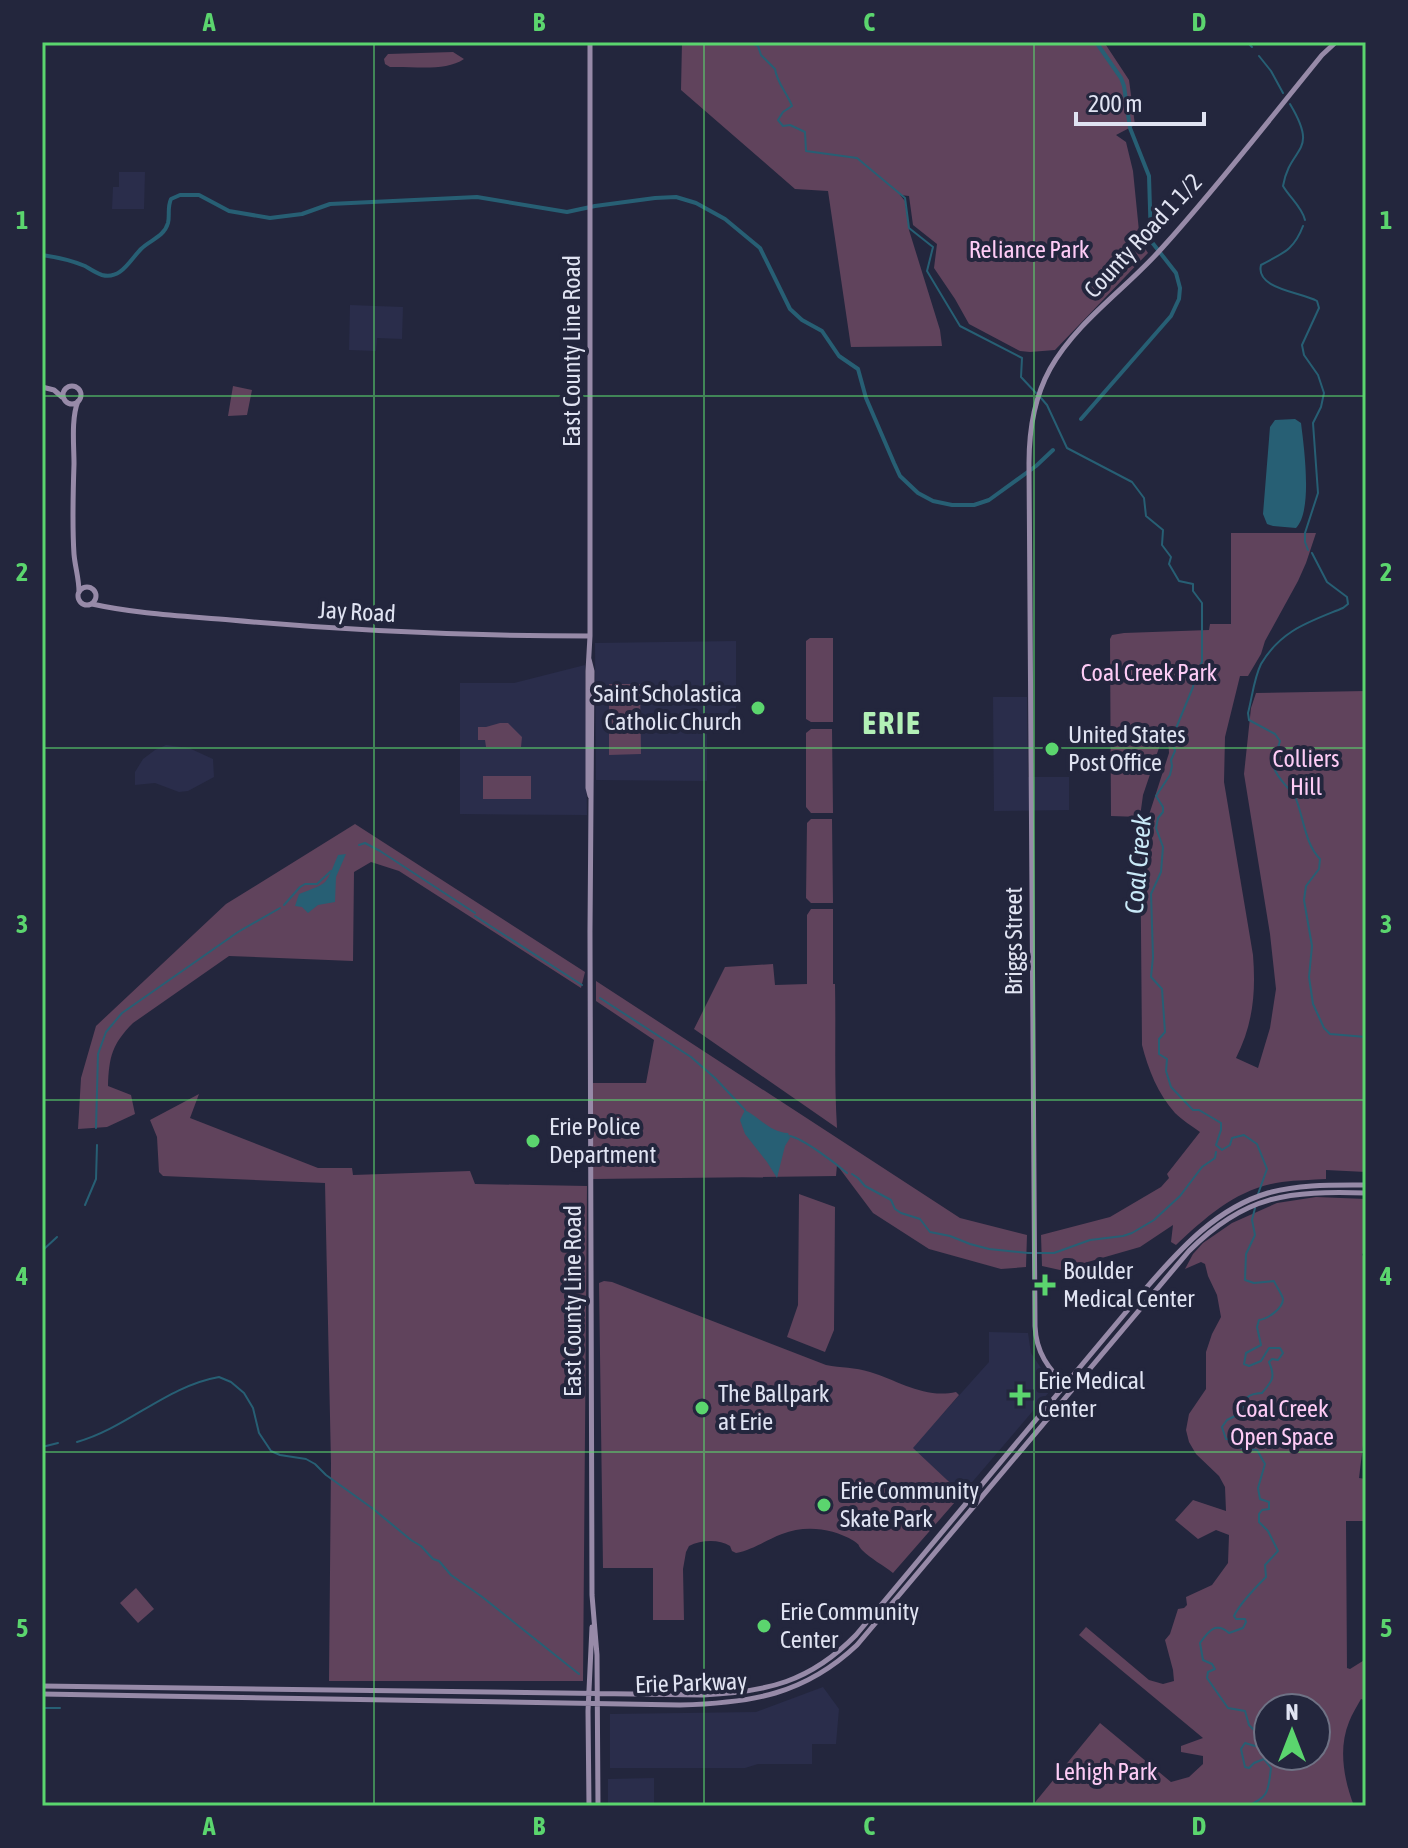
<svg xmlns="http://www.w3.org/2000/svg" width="1408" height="1848" viewBox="0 0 1408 1848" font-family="'Asap Condensed',sans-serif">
	<rect width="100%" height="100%" fill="#23263d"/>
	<path fill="#2a2d4b" d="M119 172H145L144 209H112L113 187H119Z
		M350 305 403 307 402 339 377 338 376 351 349 350Z
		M736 641V732L707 733V781L596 780 595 643Z
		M585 665 587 815 460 814V683H514Z
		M993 697H1027L1028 777H1069V810L994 811Z
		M166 745 189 748 213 759 214 777 188 791 179 792 155 783 135 785V772L143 759 155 750Z
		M989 1332 1028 1333 1031 1353 1045 1374 1056 1384 962 1494 912 1448 989 1362Z
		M823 1687 839 1709 836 1744H812V1764H758L745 1768H610V1714L756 1712Z
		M654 1778V1806H608V1779Z"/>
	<path fill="#60435c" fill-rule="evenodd" d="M682 42H1104L1129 80 1135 125 1116 135 1126 142 1133 171 1140 241 1148 253 1055 350 1030 352 1020 351 969 324 955 299 934 268 937 244 913 225 909 196 900 195 905 201 909 230 940 330 942 346 851 347 828 191 795 189 681 90Z
		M453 52 464 59C445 72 413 66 390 67L385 64 384 59 388 54Z
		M233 386 252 390 247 415 228 416Z
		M1231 533H1316L1306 563 1298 581 1265 641 1261 654 1248 676H1240L1225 737 1224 782 1253 955C1256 993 1253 1024 1236 1058L1258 1068 1270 1028 1276 989 1270 934 1244 774 1251 708 1256 693 1366 691V1172L1326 1170V1179C1312 1180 1297 1180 1282 1182 1238 1188 1207 1216 1176 1245L1171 1242 1173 1225 1140 1247 1060 1270 1042 1266 1041 1235 1110 1217 1161 1187 1169 1178 1167 1174 1200 1132C1192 1126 1182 1120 1175 1113 1158 1094 1148 1069 1142 1045L1140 818H1148L1169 753 1168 737 1163 736 1143 795 1140 817 1111 816 1110 639 1112 635 1124 633 1209 630 1210 624H1231Z
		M810 638H833V722H811L806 719V641Z
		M609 684H640L641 754 609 755Z
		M500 723H508L522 737 521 747H486L485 740H478V727H486Z
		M811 729H832L833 813H811L806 807V733Z
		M483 776H531V799H483Z
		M811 819H832L833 903H811L806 898 807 823Z
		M355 824 585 972 581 988 399 871 371 862 354 872 353 961 229 956 133 1023C112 1044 109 1057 108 1086L131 1095 135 1114 107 1127 78 1129 81 1078 96 1026 226 904Z
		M811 909H833V984H835C836 1032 834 1080 837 1128L694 1029 725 967 773 964 775 985 807 984V915Z
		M596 981 960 1218 1027 1235 1026 1267 1001 1269 929 1249 873 1213 837 1165 836 1176 593 1179 591 1083H646L654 1040 596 1001Z
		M199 1094 190 1118 318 1168H352L353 1175 470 1171 475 1184 587 1186 583 1681H329L331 1463 325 1183 163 1176 159 1172 157 1137 150 1120Z
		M799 1194 835 1207 834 1330 825 1352 787 1337 798 1305Z
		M1316 1197 1366 1199V1252L1362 1254 1366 1264V1421L1359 1478 1366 1479V1515L1364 1521H1346L1347 1668 1350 1669 1366 1659V1701L1361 1699C1357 1706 1352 1714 1349 1722 1338 1749 1344 1780 1354 1806H1032L1100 1723 1171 1782 1189 1777 1203 1764V1756L1181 1752V1746L1203 1738 1079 1635 1086 1627 1149 1680 1163 1684 1174 1681 1173 1670 1165 1640 1170 1634 1178 1609 1184 1608 1187 1605 1186 1597 1212 1585 1228 1563 1229 1535 1216 1530 1198 1539 1175 1520 1193 1500 1226 1511 1225 1487 1219 1476 1196 1454 1189 1442 1186 1430 1189 1414 1206 1389V1352L1212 1334 1221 1317 1217 1295 1208 1276 1205 1264 1201 1262 1185 1269 1193 1254 1203 1243 1232 1223 1277 1203ZM1268 1708H1316V1756H1268Z
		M604 1281 612 1282 826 1365C841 1368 855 1367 870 1372 899 1381 925 1399 956 1392L959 1395 913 1448 962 1494 893 1573C883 1565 871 1559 862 1550 856 1543 862 1547 854 1541 832 1528 805 1525 782 1534 766 1540 753 1550 736 1553L732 1551 730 1546C719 1539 701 1540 689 1546L686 1552 683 1569 684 1620H653V1568H603L599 1283Z
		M136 1588 154 1609 138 1623 120 1603Z"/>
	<path fill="#275f74" d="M1295 419 1301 423C1304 447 1313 511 1296 528L1273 526 1267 524 1263 514 1270 427 1275 420Z
		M346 854 336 877 335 902 318 905 308 913 302 907 295 906 299 894C330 882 325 886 338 855Z
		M745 1110C760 1118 770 1132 788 1133L790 1138 785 1146 777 1178 767 1162 745 1134 740 1120Z"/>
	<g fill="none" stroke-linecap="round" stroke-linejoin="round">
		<path stroke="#275f74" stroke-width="2" d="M750 42 758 46 761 55 775 69C777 83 787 93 792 106L783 112 778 120 783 126 790 125 805 132 806 151 857 158 905 198 909 228 933 247 927 271 960 326 1022 358 1021 377 1036 393
			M1247 42 1252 47
			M1259 56 1271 71 1283 93
			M1290 104C1320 154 1290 145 1283 186 1290 198 1302 207 1305 220
			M1303 226C1294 250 1283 253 1261 265 1255 289 1301 292 1317 301L1319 308 1302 345 1304 355 1318 375 1324 393 1321 407 1313 423 1318 493 1305 533V542L1308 550
			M1041 398 1047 405 1067 448 1132 482 1144 498 1146 516 1163 530 1162 545 1171 557 1169 564 1179 581 1193 584V591L1202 603V662L1194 677 1193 687 1172 738 1175 751 1171 760 1172 766 1170 775 1156 796 1163 807V812L1158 818 1156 828 1163 847 1161 872 1151 894 1153 957 1151 977 1162 989 1165 1032 1159 1039V1054L1167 1059 1166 1071 1171 1087 1193 1110H1199L1221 1123V1130L1216 1145 1222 1150 1230 1145 1232 1138 1244 1135 1257 1144 1267 1169 1258 1194
			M1312 553 1327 582 1347 597 1348 604 1343 608C1309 622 1281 630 1261 664 1254 678 1252 698 1248 713L1249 720 1275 734 1280 741C1278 749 1273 759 1274 767 1276 778 1291 789 1296 799 1304 819 1305 844 1320 859L1319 869 1306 886 1304 900 1312 946 1309 977 1313 1004 1324 1028 1330 1034 1366 1037
			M359 845 365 843 380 851 475 913
			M284 905 300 887 305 884H317L331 871
			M475 916 582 985
			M600 998 691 1057 715 1078 745 1110
			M96 1128 98 1054 106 1032 122 1013 238 932 280 908
			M790 1136C804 1139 835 1163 847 1173
			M852 1174 858 1178 865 1186 891 1200 895 1209 901 1213 920 1219 930 1232 950 1236 970 1244 989 1249 1028 1253H1054L1090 1240 1123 1236 1132 1233 1154 1220 1180 1196 1202 1167 1215 1158 1216 1152
			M85 1205 96 1179 97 1145
			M42 1260 43 1250 57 1237
			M77 1442C127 1428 167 1386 219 1377L231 1382 244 1393 253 1408 259 1433 271 1451 280 1455 306 1459 315 1464 326 1475 372 1508 411 1540 421 1546 433 1559 439 1561 451 1575 481 1596 579 1674
			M42 1447 58 1443
			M42 1708H60
			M1247 1806C1270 1797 1268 1790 1271 1768L1264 1759 1254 1763 1249 1768 1245 1767 1241 1749 1245 1743 1255 1746 1259 1742 1256 1732 1249 1725 1245 1711 1228 1708 1207 1678 1208 1672 1215 1669 1212 1664 1203 1660 1200 1643C1208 1632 1215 1621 1229 1633L1243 1628 1246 1622 1245 1619H1236L1234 1616C1239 1605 1257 1586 1266 1577L1265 1565 1278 1551 1268 1531 1259 1522V1514L1262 1510 1269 1509V1502L1260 1499 1258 1488 1265 1464 1257 1450 1240 1448 1236 1444 1237 1440 1226 1439 1222 1427 1227 1420 1241 1413C1245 1399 1245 1394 1262 1393 1272 1381 1276 1378 1269 1362L1272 1359 1278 1360 1283 1353 1280 1348H1269L1261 1361 1249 1366 1244 1364 1246 1353 1261 1345 1257 1327 1259 1320C1267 1319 1283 1309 1283 1299 1282 1294 1276 1286 1274 1281L1254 1283 1245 1280 1246 1254 1255 1235 1252 1220 1255 1208"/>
		<path stroke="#275f74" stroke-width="4" d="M42 255C56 257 71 260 85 266 90 269 96 273 102 275 121 280 130 260 141 249 150 240 164 237 168 223 170 215 167 208 171 199L180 195H199L229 211 270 218 302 214 330 204 477 197 567 212 595 206 655 198 676 197 696 203 725 219 760 248 790 309 802 320 822 331 839 356 858 369 866 398 894 463 900 476 918 493 933 501 952 505H974L989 500 1036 466 1053 450
			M1081 419 1171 316 1179 299 1180 288 1176 273 1151 241 1149 176 1130 128 1124 86 1121 78 1096 42"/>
		<path stroke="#978aa8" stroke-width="5" d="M590 42V636L588 671V788L590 796
			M63 395a9 9 0 1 1 18 0a9 9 0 1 1-18 0Z
			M42 387 54 390 62 397
			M78 401C71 419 74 445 74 464 73 494 72 524 74 554 75 567 79 578 79 592
			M78 596a9 9 0 1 1 18 0a9 9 0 1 1-18 0Z
			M92 604C137 614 185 616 231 620 351 631 470 636 590 636
			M589 659 592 671 590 932 592 1595 597 1655 598 1806
			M1067 1386C1048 1369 1036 1352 1035 1326L1029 463C1029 430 1034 398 1050 369 1077 321 1126 289 1162 248 1218 186 1269 120 1322 55L1336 42
			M42 1686 703 1695C767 1692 810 1682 856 1635L1147 1287C1181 1248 1217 1208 1268 1193 1299 1184 1333 1185 1366 1185
			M42 1694 680 1705C751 1703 804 1695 857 1645L1189 1251C1246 1194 1289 1191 1366 1193
			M589 1806 588 1711 592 1627"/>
	</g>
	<path fill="none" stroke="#5bd56e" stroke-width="2" stroke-opacity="0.55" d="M374 42V1806M704 42V1806M1034 42V1806M42 396H1366M42 748H1366M42 1100H1366M42 1452H1366"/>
	<g fill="#5bd56e" stroke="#23263d" stroke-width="3">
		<circle cx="758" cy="708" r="8"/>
		<circle cx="1052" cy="749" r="8"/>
		<circle cx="533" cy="1141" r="8"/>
		<path d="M1041 1273h8v8h8v8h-8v8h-8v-8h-8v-8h8z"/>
		<path d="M1016 1383h8v8h8v8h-8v8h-8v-8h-8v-8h8z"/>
		<circle cx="702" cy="1408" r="8"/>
		<circle cx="824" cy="1505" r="8"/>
		<circle cx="764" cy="1626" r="8"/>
	</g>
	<g text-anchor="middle" stroke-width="8" stroke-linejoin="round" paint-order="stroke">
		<g font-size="24" fill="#e0e3f2" stroke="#23263d">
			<text transform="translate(1143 236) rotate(-47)" y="8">County Road 1 1/2</text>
			<text transform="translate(572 351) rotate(-90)" y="8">East County Line Road</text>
			<text transform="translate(357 612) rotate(3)" y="8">Jay Road</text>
			<text transform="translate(1014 941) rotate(-90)" y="8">Briggs Street</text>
			<text transform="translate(573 1301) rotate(-90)" y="8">East County Line Road</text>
			<text transform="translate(691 1683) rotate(-2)" y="8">Erie Parkway</text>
		</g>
		<g font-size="24" fill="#feccf6" stroke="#23263d">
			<text x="1029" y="258">Reliance Park</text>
			<text x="1149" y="681">Coal Creek Park</text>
			<text x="1306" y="767">Colliers<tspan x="1306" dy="28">Hill</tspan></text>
			<text x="1282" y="1417">Coal Creek<tspan x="1282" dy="28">Open Space</tspan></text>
			<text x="1106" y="1780">Lehigh Park</text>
		</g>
		<g font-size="24" fill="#e0e3f2" stroke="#23263d" text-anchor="start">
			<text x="742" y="702" text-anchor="end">Saint Scholastica<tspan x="742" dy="28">Catholic Church</tspan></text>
			<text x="1068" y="743">United States<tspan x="1068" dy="28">Post Office</tspan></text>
			<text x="549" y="1135">Erie Police<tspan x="549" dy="28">Department</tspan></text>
			<text x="1063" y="1279">Boulder<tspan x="1063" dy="28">Medical Center</tspan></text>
			<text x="1038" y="1389">Erie Medical<tspan x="1038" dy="28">Center</tspan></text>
			<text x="718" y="1402">The Ballpark<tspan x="718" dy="28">at Erie</tspan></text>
			<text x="840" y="1499">Erie Community<tspan x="840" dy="28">Skate Park</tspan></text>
			<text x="780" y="1620">Erie Community<tspan x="780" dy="28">Center</tspan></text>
		</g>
		<g font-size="26" font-style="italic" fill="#c9e9f7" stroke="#23263d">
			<text transform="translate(1138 864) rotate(-85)" y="9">Coal Creek</text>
		</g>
		<g font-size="32" font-weight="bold" letter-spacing="2" fill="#b2f0b6" stroke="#23263d">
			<text x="892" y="734">ERIE</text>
		</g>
	</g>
	<rect width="1408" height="1848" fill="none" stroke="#23263d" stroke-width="88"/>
	<g transform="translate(1292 1732)"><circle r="38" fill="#23263d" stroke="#6f7285" stroke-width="2"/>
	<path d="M0-6L14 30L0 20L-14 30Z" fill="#5bd56e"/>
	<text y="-12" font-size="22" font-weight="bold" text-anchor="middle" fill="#e0e3f2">N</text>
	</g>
	<path d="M1076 112v12h128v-12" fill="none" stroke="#e0e3f2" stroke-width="4"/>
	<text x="1088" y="112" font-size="24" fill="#e0e3f2" stroke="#23263d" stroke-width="6" paint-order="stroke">200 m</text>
	<rect x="44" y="44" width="1320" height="1760" fill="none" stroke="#5bd56e" stroke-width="3"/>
	<g font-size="26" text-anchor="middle" font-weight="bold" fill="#5bd56e">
		<text x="209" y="31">A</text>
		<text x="539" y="31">B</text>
		<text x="869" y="31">C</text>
		<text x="1199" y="31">D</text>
		<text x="22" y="229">1</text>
		<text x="1386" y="229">1</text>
		<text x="22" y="581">2</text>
		<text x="1386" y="581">2</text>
		<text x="22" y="933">3</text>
		<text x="1386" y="933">3</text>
		<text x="22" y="1285">4</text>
		<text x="1386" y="1285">4</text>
		<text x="22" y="1637">5</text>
		<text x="1386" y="1637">5</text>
		<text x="209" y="1835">A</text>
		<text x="539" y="1835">B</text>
		<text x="869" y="1835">C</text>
		<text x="1199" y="1835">D</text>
	</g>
</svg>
